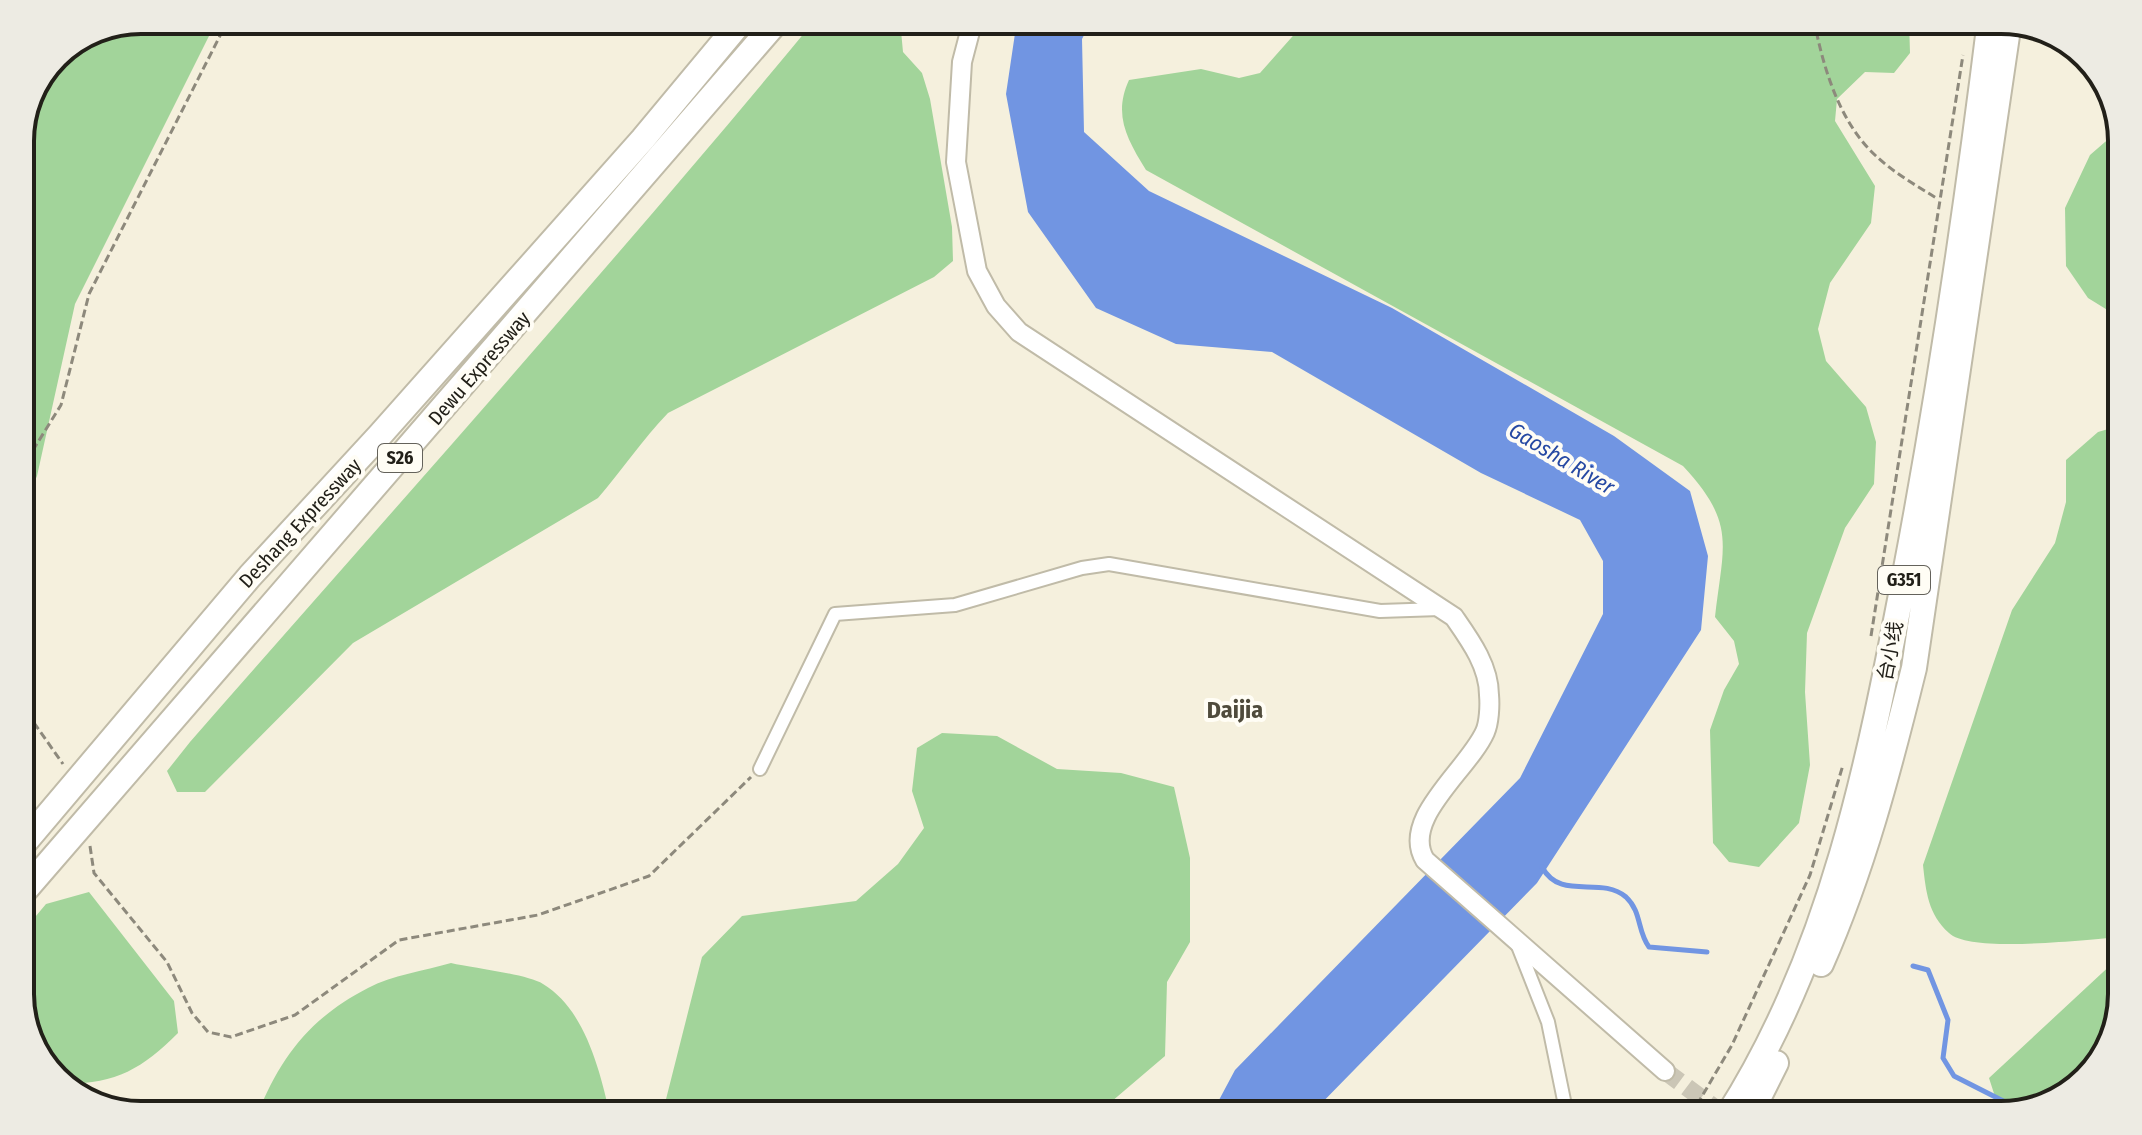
<svg xmlns="http://www.w3.org/2000/svg" width="2142" height="1135" viewBox="0 0 2142 1135" font-family="'Fira Sans Condensed','Noto Sans SC',sans-serif">
	<rect width="100%" height="100%" fill="#f5f0dd"/>
	<path fill="#a2d49a" d="M141 20H217L75 304 37 476 20 515V133L56 55Z
		M815 20H900L903 52 922 73 930 99 952 227 953 261 934 277 668 413C642 440 622 470 598 498L353 643 205 792H177L167 771 190 742C400 502 612 266 815 20Z
		M1307 20H1909L1910 53 1894 73 1865 72 1837 99 1835 121 1875 186 1871 223 1830 283 1818 329 1826 361 1866 407 1876 442 1874 484 1845 528 1807 633 1805 692 1810 765 1799 823 1759 867 1729 862 1713 843 1710 730 1724 690 1739 664 1734 641 1715 617C1723 545 1737 524 1683 466L1146 170C1127 139 1113 115 1129 80L1201 69 1239 78 1260 73Z
		M2120 129 2122 133V319L2088 298 2066 266 2065 208 2090 155Z
		M2122 425V937C2088 939 1971 954 1949 933 1928 914 1926 892 1923 865L2012 610 2055 543 2066 502V460L2098 432Z
		M942 733 997 736 1057 769 1121 773 1174 787 1190 858V942L1167 982 1165 1056 1111 1102 1090 1115H662L702 957 742 916 856 901 898 864 924 828 912 791 917 748Z
		M89 892 174 1001 178 1033C142 1069 117 1083 66 1084L41 1062 20 1003V935L46 904Z
		M2122 947V994L2109 1048 2062 1099 2001 1115 1989 1078 2116 960Z
		M451 963C472 968 527 974 543 984 585 1009 600 1071 610 1115H257C281 1056 310 1018 368 988 392 975 424 971 451 963Z"/>
	<path fill="#7195e2" d="M1017 20H1092L1082 39 1084 132 1149 191 1392 308 1614 436 1690 491 1708 556 1701 630 1537 883 1310 1115H1211L1235 1070 1520 778 1603 614V561L1580 520 1481 473 1272 352 1176 344 1096 308 1028 212 1006 94Z"/>
	<g fill="none" stroke-linecap="round" stroke-linejoin="round">
		<path stroke="#7195e2" stroke-width="5" d="M1542 867C1561 902 1600 875 1626 897 1642 912 1637 931 1649 947L1707 952
			M1913 966 1928 970 1948 1020 1943 1058 1954 1076 2021 1110"/>
		<path stroke="#cbc6b6" stroke-width="18" stroke-dasharray="18 9" stroke-linecap="butt" d="M1665 1071 1724 1115"/>
		<g stroke="#c0bba8" stroke-width="16">
			<path id="street" d="M760 769 835 614 955 605 1082 568 1109 564 1380 611 1440 609
				M1518 946 1548 1022 1567 1115"/>
		</g>
		<g stroke="#c0bba8" stroke-width="22">
			<path id="secondary" d="M973 20 962 62 956 162 977 271 996 306 1019 332 1454 617C1470 640 1489 666 1489 695 1490 706 1489 723 1485 732 1468 770 1400 819 1425 860L1665 1071"/>
		</g>
		<g stroke="#c0bba8" stroke-width="28">
			<path id="highway" d="M20 848 250 576 380 435 643 139 742 20
				M20 896 778 20
				M1821 964C1863 869 1889 769 1914 668L2009 22
				M1728 1115C1832 952 1869 762 1905 574 1940 390 1967 206 1990 20
				M1750 1115 1776 1063"/>
		</g>
		<path stroke="#8d897c" stroke-width="3" stroke-dasharray="8 4" stroke-linecap="butt" d="M1814 20C1823 67 1839 122 1876 156 1894 173 1917 186 1938 199
			M20 471 61 405 89 294 228 20
			M1871 636 1963 55
			M20 703 63 764
			M90 846 94 873 167 962 192 1013 208 1032 231 1037 295 1015 399 940 538 915 649 876 751 777
			M1691 1115 1732 1045 1810 875 1843 765"/>
		<use href="#street" stroke="#fff" stroke-width="12"/>
		<use href="#secondary" stroke="#fff" stroke-width="18"/>
		<use href="#highway" stroke="#fff" stroke-width="24"/>
	</g>
	<g text-anchor="middle" stroke-width="8" stroke-linejoin="round" paint-order="stroke">
		<g fill="#fffdf5" stroke="#64625b" stroke-width="2">
			<rect x="378" y="444" width="44" height="28" rx="6"/>
			<rect x="1878" y="566" width="52" height="28" rx="6"/>
		</g>
		<g font-size="18" font-weight="bold" fill="#222019">
			<text x="400" y="464">S26</text>
			<text x="1904" y="586">G351</text>
		</g>
		<g font-size="20" fill="#222019" stroke="#fffdf5">
			<text transform="translate(479 368) rotate(-49)" y="7">Dewu Expressway</text>
			<text transform="translate(300 523) rotate(-47)" y="7">Deshang Expressway</text>
			<text transform="translate(1890 651) rotate(-79)" y="7">台小线</text>
		</g>
		<g font-size="22" font-style="italic" fill="#2649a3" stroke="#fffdf5">
			<text transform="translate(1562 458) rotate(31)" y="8">Gaosha River</text>
		</g>
		<g font-size="24" font-weight="bold" fill="#4f4b3b" stroke="#fffdf5">
			<text x="1235" y="718">Daijia</text>
		</g>
	</g>
	<path d="M0 0H2142V1135H0ZM141 34H2001A107 107 0 0 1 2108 141V994A107 107 0 0 1 2001 1101H141A107 107 0 0 1 34 994V141A107 107 0 0 1 141 34Z" fill="#edebe3" fill-rule="evenodd"/>
	<path fill="none" stroke="#222019" stroke-width="4" d="M141 34H2001A107 107 0 0 1 2108 141V994A107 107 0 0 1 2001 1101H141A107 107 0 0 1 34 994V141A107 107 0 0 1 141 34Z"/>
</svg>
